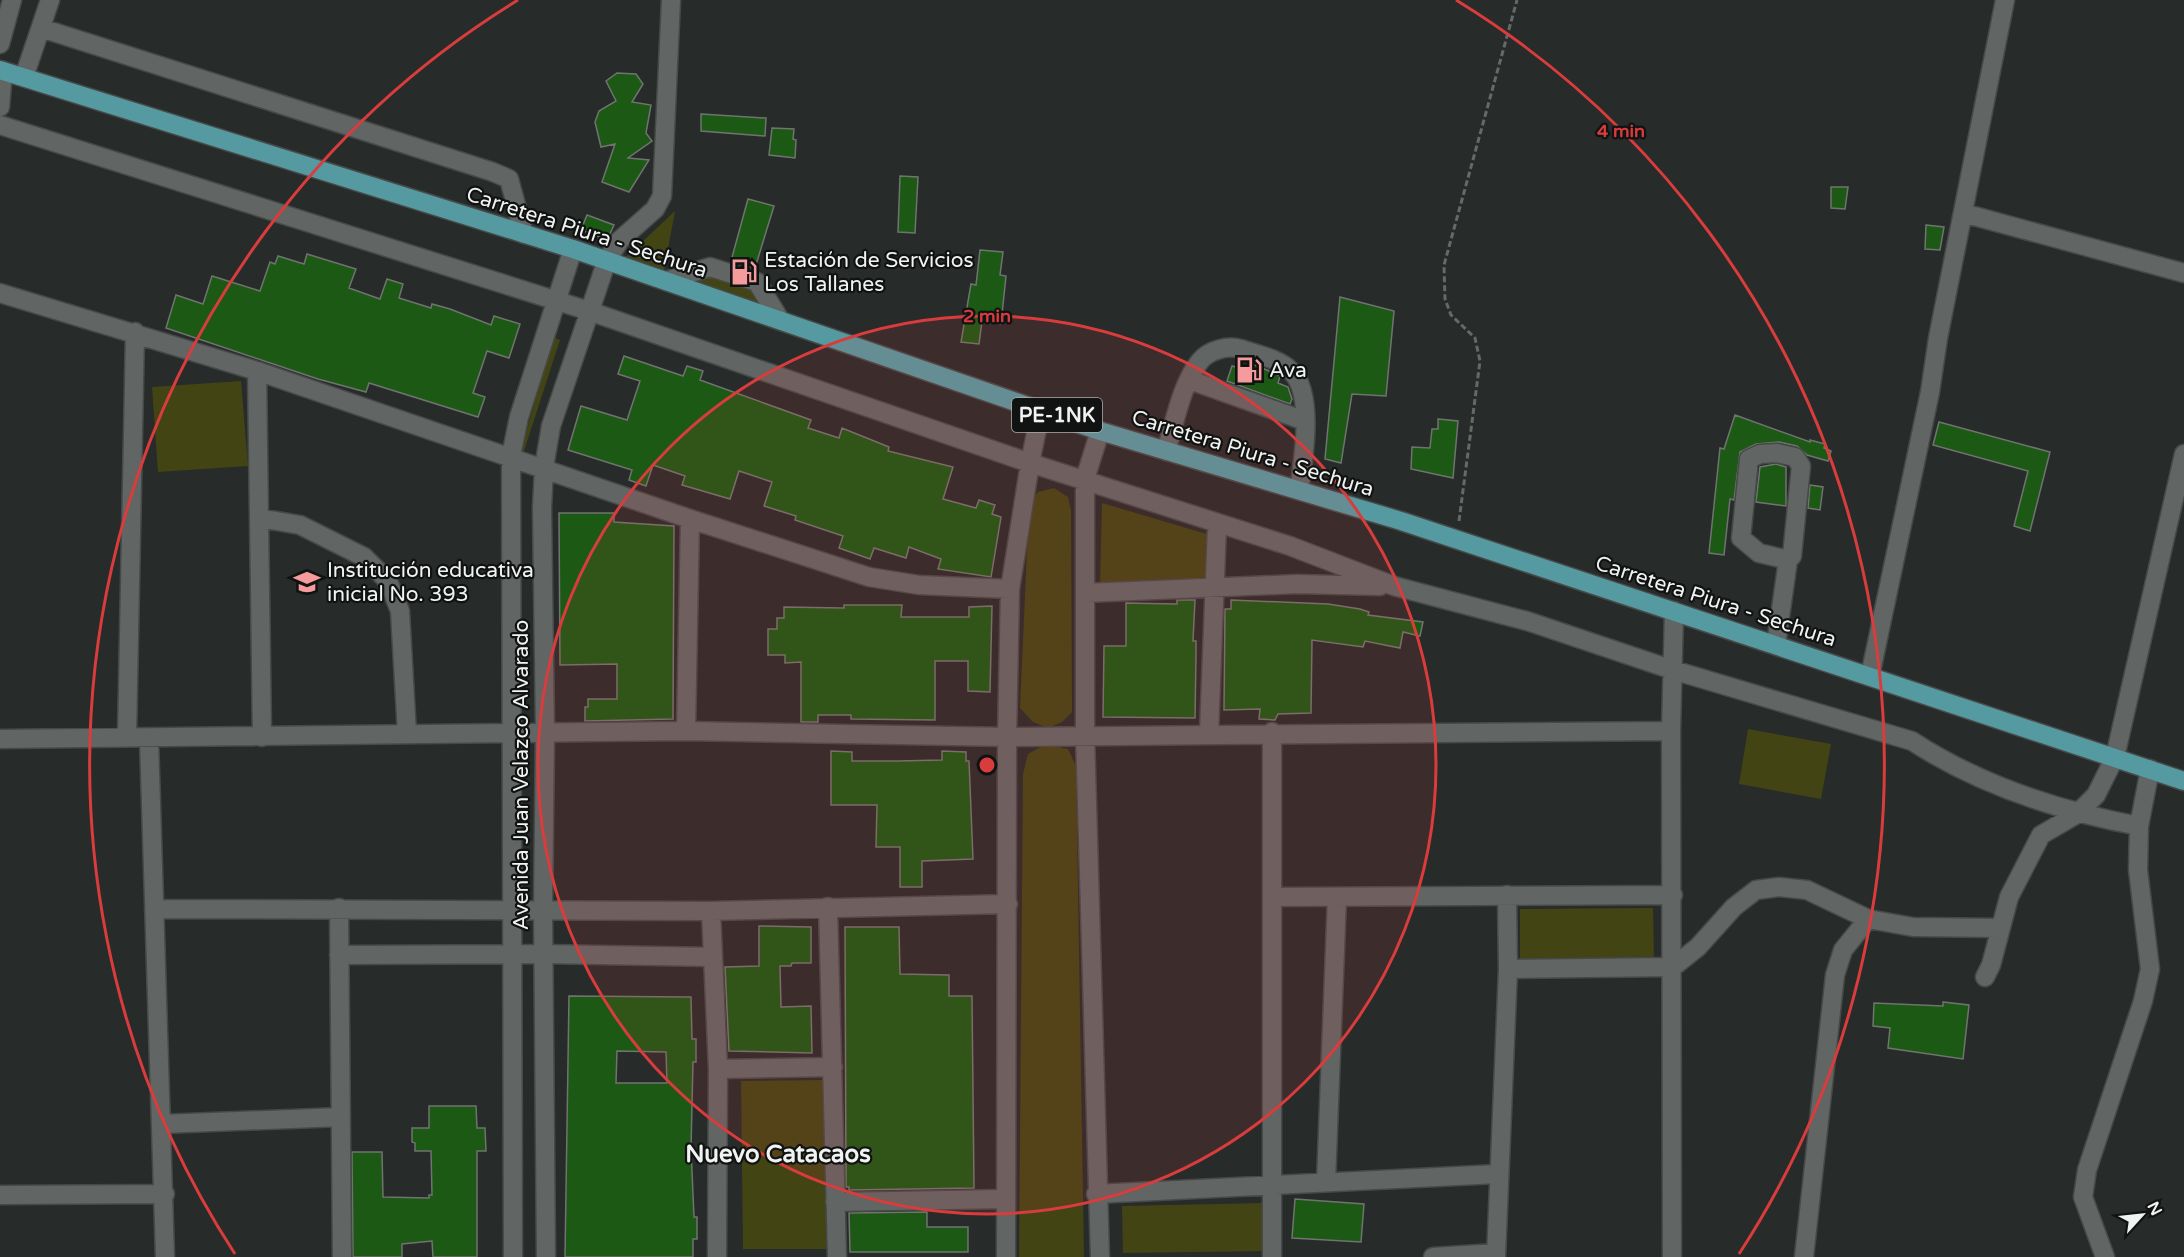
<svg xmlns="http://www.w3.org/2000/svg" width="2184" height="1257" viewBox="0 0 2184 1257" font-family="'Varela Round',sans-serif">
	<rect width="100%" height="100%" fill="#272b2a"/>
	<path fill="#434414" d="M675 211 664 271 626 257Z
		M712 274 755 289 761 308 688 284Z
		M553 337 560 340 524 451H521Z
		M241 381 248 466 158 472 152 387Z
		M1054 488 1068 497 1071 511 1072 712 1062 722 1048 728 1033 722 1020 708 1029 504 1038 492Z
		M1102 503 1210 535 1207 583 1100 587Z
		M1748 729 1831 744 1821 799 1739 784Z
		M1046 744 1068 749 1076 766 1084 1257H1019L1023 774 1028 754Z
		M1653 908 1654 959 1520 960V909Z
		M825 1080 827 1249H743L741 1081Z
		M1265 1203 1266 1251 1123 1253 1122 1206Z"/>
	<path fill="#1b5914" stroke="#717370" stroke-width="1.5" fill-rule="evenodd" d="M617 73 636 74 643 84 632 102 651 105 646 133 652 141 628 158 649 160 629 192 602 182 615 144 601 147 595 122 599 111 616 101 606 81Z
		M701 114 766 118 765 136 701 131Z
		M772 128 794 129 793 139 796 140 795 158 769 155Z
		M900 176 918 177 915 233 898 232Z
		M1831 187H1848L1845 209 1831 208Z
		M748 199 774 206 755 268 731 261Z
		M587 215 614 225 607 240 581 230Z
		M1926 225 1944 227 1940 250 1925 249Z
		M980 250 1003 252 1000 275 1006 276 1001 324 982 321 979 344 961 342 971 284 976 285Z
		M307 254 356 269 349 288 380 299 387 279 403 284 399 298 431 308 432 304 450 309 491 325 494 316 520 324 509 358 487 351 473 393 485 397 478 417 369 383 366 392 318 379 166 328 176 295 203 304 212 276 260 291 270 262 275 264 278 256 304 264Z
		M1340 297 1394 311 1386 396 1352 394 1341 463 1325 459Z
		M624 356 683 376 687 366 703 371 700 380 811 420 808 428 839 438 842 428 889 447 888 451 953 467 943 499 976 508 979 500 995 505 992 514 1001 517 991 577 938 569 941 559 909 547 906 558 874 548 870 559 839 548 843 536 795 520 796 516 764 506 772 482 739 471 730 499 682 485 685 476 653 465 646 486 629 480 632 470 568 450 581 406 627 420 640 381 618 374Z
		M1253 364 1280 376 1278 383 1288 387 1292 399 1290 404 1227 381 1232 366 1251 371Z
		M1735 415 1810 442V440L1825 444 1824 448 1831 451 1828 461 1807 455 1797 446 1779 442 1756 444 1740 452 1734 500 1730 499 1724 555 1709 553 1720 448 1724 449Z
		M1438 419 1458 421 1453 478 1411 469 1412 447 1430 448 1432 429H1438Z
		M1939 422 2050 452 2030 531 2014 526 2028 471 1933 445Z
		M1776 464 1786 467V506L1756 502 1760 467Z
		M1810 485 1823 487 1820 510 1808 508Z
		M559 513H614V522L674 526 673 719 585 721V707H588V699H617V664L560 665Z
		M1177 600H1195L1193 641H1196V656L1195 718 1103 717 1104 646H1126V603L1177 604Z
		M1231 600 1328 604 1360 609 1369 612 1368 615 1423 622 1420 636 1403 632 1400 648 1365 641 1363 647 1312 640 1311 713 1278 714 1275 720 1259 719 1260 709 1224 710 1225 609H1231Z
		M844 605H902L901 617H969V607L992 606 990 692 968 691V661H935V720L851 719V715H818V722H801V662L785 663V655H768V629H777V618H784V607L844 608Z
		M831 751 852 752V761H897L942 760V751L966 752V761H969L973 859 922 861V887H900V847H876L877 805H831Z
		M759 926 811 927V963H792L791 966H780L781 1007 811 1006 812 1053 729 1051 725 967 759 966Z
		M845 927H899L900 974 949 975V996H972L974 1188 849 1190V1187H846Z
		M569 996 691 997 692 1039H696V1062H693L691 1148 694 1217H697V1239H693V1257H565ZM617 1051 666 1052 667 1083H616Z
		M1943 1002 1969 1005 1963 1059 1888 1048 1890 1028 1873 1026 1874 1003 1943 1006Z
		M429 1106H476L477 1128H485L486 1151H477V1257H433L432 1241 402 1244V1257H353L352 1152H382L383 1197 429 1198V1195H432L431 1151H415V1143L412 1142V1128H429Z
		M1295 1199 1364 1204 1361 1242 1292 1238Z
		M927 1212V1227H968V1252H850L849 1213Z"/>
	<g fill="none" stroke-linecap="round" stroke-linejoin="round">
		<g stroke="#464948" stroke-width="21">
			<path id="minor" d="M41 28 493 172 509 179 524 234
				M0 44 12 0
				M24 77 50 0
				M0 107 3 71
				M0 125 589 311 1030 463 1290 546 1394 586 1527 621 1673 670 1912 741C1981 786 2059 811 2139 826
				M1963 213 2184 273
				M666 281 710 267 757 282 780 320
				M0 293 257 371 690 519 869 577 919 585 1010 589
				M257 371 262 737
				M1190 380 1305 421
				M1166 451C1175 422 1181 385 1200 361 1209 350 1228 345 1241 349 1256 354 1280 359 1291 371 1315 393 1303 462 1299 490
				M1777 453 1795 457 1801 466 1792 556 1788 560 1759 553 1741 538 1749 459 1760 454Z
				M259 518 300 525 364 557 388 581 400 611 407 734
				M1085 593 1297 584 1380 586
				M1776 645 1788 560
				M1870 676 1930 392 1938 338 2005 0
				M686 731 690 519
				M1272 732V1257
				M1209 733 1217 525
				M127 736 135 332
				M0 739 686 731 1007 737 1671 731
				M149 739 165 1257
				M1272 897 1673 895
				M828 907 837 1257
				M339 908 342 1257
				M154 909 711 911 1008 904
				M711 911 718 1069 717 1257
				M339 955 543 954 713 957
				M1508 969 1673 967 1698 947 1734 907 1756 890 1779 887 1807 890 1868 919 1913 927 2001 928
				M1985 977 1991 965 2009 897 2041 835 2077 814 2096 795 2115 757 2184 454
				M718 1069 833 1067
				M162 1124 341 1117
				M1326 1182 1337 897
				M1096 1194 1498 1174
				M0 1195 165 1194
				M835 1202 1005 1199
				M513 1257 511 456 519 417 573 249
				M546 1257 543 911 545 732 542 508 544 467 551 426 607 260 620 240 655 209 662 196 671 0
				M1006 1257 1007 737 1010 589 1030 463 1041 409
				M1100 1257 1085 734V479L1100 431
				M1433 1257 1496 1253
				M1496 1257 1508 969 1507 895
				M1672 1257 1671 731 1674 611
				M1804 1257 1835 975 1843 950 1868 919
				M2105 1257 2083 1197 2087 1170 2143 1001 2150 969 2138 870 2139 826 2150 769"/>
		</g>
		<g stroke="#464948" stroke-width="21">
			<path id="major" d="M0 70 573 249 1100 431 1401 521 2184 781"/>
		</g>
		<path stroke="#656968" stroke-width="3" stroke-dasharray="6 3" stroke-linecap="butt" d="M1459 521 1480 361 1475 338 1451 315 1445 299 1444 265 1517 0"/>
		<use href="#minor" stroke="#616563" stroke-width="18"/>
		<use href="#major" stroke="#559aa0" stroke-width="18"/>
	</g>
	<circle cx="987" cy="765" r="449" fill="#d93c3c" fill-opacity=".12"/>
	<g fill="none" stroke="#d93c3c" stroke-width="3">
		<circle cx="987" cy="765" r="449"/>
		<path d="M235 1254A897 897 0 0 1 518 0M1456 0A897 897 0 0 1 1739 1254"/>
	</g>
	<defs>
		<g id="fuel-bare" transform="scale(2.07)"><path d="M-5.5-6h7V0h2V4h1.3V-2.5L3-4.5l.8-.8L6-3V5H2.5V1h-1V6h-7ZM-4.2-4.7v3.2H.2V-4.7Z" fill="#f59b9d" stroke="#111312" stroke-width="2.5" paint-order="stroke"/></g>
		<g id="school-bare" transform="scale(2.07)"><path d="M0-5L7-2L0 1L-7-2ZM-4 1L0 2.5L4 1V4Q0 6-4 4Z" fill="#f59b9d" stroke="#111312" stroke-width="2.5" paint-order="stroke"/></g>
	</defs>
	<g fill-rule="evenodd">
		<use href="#fuel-bare" x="744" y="272"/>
		<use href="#fuel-bare" x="1249" y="370"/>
		<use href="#school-bare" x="307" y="582"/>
	</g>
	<g text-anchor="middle" stroke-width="4.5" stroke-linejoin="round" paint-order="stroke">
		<rect fill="#111312" stroke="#adb0af" stroke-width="1.5" x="1012" y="398" width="90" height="34" rx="4.5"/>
		<g font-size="20" font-weight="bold" fill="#f0f3f2">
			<text x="1057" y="422">PE-1NK</text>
		</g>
		<g font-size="21" fill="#f0f3f2" stroke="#111312">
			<text transform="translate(587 232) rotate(18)" y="7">Carretera Piura - Sechura</text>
			<text transform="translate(1253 453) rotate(17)" y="7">Carretera Piura - Sechura</text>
			<text transform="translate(1716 601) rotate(18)" y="7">Carretera Piura - Sechura</text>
			<text transform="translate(521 775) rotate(-90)" y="7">Avenida Juan Velazco Alvarado</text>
		</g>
		<g font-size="21" fill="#f0f3f2" stroke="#111312" text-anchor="start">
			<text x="764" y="267">Estación de Servicios<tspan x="764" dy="24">Los Tallanes</tspan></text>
			<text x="1269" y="377">Ava</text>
			<text x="327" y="577">Institución educativa<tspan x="327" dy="24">inicial No. 393</tspan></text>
		</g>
		<g font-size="24" font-weight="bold" fill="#f0f3f2" stroke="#111312">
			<text x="778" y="1162">Nuevo Catacaos</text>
		</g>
	</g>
	<circle cx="987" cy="765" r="9" fill="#d93c3c" stroke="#111312" stroke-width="3"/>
	<g font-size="18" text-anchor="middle" font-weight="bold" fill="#d93c3c" stroke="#111312" stroke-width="4.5" stroke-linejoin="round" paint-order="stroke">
		<text x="1621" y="137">4 min</text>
		<text x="987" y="322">2 min</text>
	</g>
	<g transform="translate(2142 1215) rotate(63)" stroke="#111312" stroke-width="4.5" paint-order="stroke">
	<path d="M0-4.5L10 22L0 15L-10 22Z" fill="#f0f3f2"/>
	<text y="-9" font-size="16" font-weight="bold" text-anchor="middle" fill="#f0f3f2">N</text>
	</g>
</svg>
